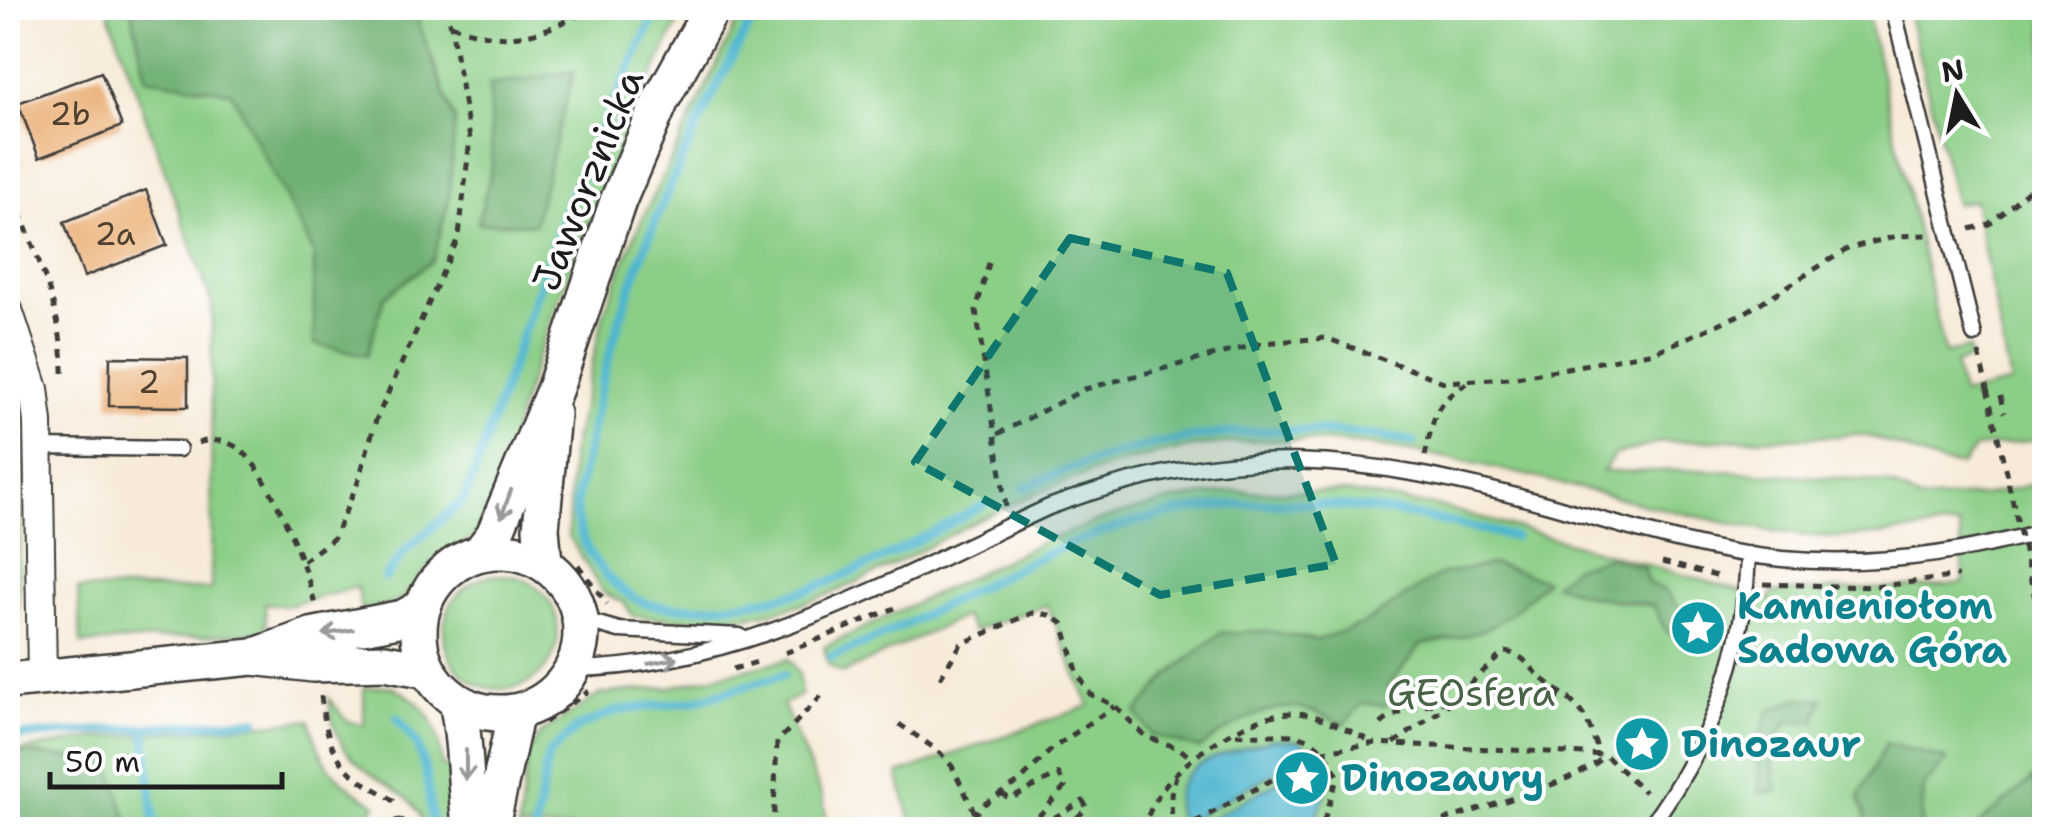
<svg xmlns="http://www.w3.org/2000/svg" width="2052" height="837" viewBox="0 0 2052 837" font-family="'Shantell Sans',sans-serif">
	<rect width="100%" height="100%" fill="#fff"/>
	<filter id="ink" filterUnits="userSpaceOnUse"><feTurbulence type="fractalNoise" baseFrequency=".01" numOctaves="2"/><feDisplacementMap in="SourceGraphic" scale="20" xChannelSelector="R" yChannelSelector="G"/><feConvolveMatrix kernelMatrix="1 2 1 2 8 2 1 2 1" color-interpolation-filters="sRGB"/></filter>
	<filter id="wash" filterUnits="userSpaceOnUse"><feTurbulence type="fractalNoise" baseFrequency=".0048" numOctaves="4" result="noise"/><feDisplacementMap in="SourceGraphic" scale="40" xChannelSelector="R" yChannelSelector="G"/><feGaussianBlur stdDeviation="2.25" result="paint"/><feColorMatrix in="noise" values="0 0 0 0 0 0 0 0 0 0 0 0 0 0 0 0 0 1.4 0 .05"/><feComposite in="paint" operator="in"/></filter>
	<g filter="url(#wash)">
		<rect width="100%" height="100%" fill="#f7ead8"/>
		<path fill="#8bce86" stroke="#547551" stroke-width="2.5" fill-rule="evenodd" d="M107 8H131L146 78 231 91 314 253 315 344 367 354 384 297 433 260 455 121 413 8H685C604 174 531 351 485 530L431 563 403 599 363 615 357 587 287 606 265 603 266 632 81 644 78 589H211L212 304ZM492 167 534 223H478Z
			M744 8H1866L1945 353 1969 349 1971 359 1954 364 1962 395 2011 383 1974 200 1956 204 1907 8H2044V439L1975 448 1962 465C1919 465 1877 426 1840 436L1661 442 1614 455 1603 472 1708 470 1852 479 1889 484 1920 500 1986 495 2044 482V718L2037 721 2044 752V829L2033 778 1973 830 913 829 898 774 1089 706 1047 605 973 631 964 616 843 673 828 665 824 647 1040 543 1103 519 1172 500 1233 491 1345 492 1446 508 1769 599 1773 593C1836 587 1900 592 1964 583L1959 526C1907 530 1855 542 1801 535 1595 509 1395 410 1183 449 1114 462 1046 486 983 518 918 550 854 591 784 609 738 621 680 621 633 616L623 602 603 593 568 535 571 455 604 312 637 230Z
			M10 441H24L17 632 8 650Z
			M444 632a57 57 0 1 1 114 0a57 57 0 1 1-114 0Z
			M789 659 799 674 801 695 783 704 822 796 829 829H518L528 754 540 734 600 694 670 687Z
			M390 686C430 704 438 725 442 766L458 767 459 829H424C417 776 335 788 329 698L347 721 364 725V688Z
			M310 720C321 767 336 781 377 805L352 829H130L109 761 12 752 95 738Z"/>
		<path fill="#70b173" stroke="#466648" stroke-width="2.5" d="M131 8H413L455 121 449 199 433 260 384 297 367 355 314 344V253L231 92 146 78Z
			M574 71 534 224 478 223 492 167 489 85Z
			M1608 557 1643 567 1648 583 1666 591 1695 630 1692 640 1666 632 1654 606 1589 596 1554 584 1574 567Z
			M1493 564 1546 580C1498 628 1488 634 1421 645L1387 687 1402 696 1384 706 1363 703 1344 724C1330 719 1314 710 1299 708 1264 703 1225 730 1199 749L1152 735 1136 713 1169 675 1220 633 1267 631 1317 640 1361 625 1439 575Z
			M1799 698 1823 699 1815 722H1787L1771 749 1777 792 1760 793 1757 744 1769 711Z
			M1886 743 1947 760 1924 787 1921 829H1869L1859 797Z
			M8 752 109 761 130 829H8Z
			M2033 778 2043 829H1973Z"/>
		<path fill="#50b6cf" stroke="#366976" stroke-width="2.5" d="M1273 739 1300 741 1313 751 1180 825C1157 760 1233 753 1273 739Z
			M1318 759C1341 782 1320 803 1311 829H1192Z"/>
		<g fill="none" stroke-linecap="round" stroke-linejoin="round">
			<path stroke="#50b6cf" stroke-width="9" d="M759 8C682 145 614 297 587 453 583 473 573 500 577 520 583 551 607 582 634 598 667 618 778 601 813 588 873 566 929 535 984 505
				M1024 488C1149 431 1279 418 1414 442
				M385 578 405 551 462 502 470 486 570 197 658 8
				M831 657C907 628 977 585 1051 552 1212 481 1350 497 1514 537
				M397 718 417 744 426 773 433 830
				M145 729 155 830
				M8 737 257 720
				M535 830 548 755 577 728 615 711 693 701 784 675"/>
		</g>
		<g id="blocks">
			<path fill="#e9aa6d" d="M101 72 122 126 39 158 18 103Z
				M146 190 167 245 84 277 64 222Z
				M110 357 188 358V407L109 406Z"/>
		</g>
	</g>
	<g filter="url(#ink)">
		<use href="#blocks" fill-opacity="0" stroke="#3d3b38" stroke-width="2.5"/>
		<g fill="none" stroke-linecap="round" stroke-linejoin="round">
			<g stroke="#3d3b38" stroke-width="19">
				<path id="service" d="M1893 8 1974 335
					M38 447 179 449
					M580 619 619 630 740 636
					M573 669C746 667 896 577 1049 507 1230 439 1364 454 1546 504 1624 526 1702 551 1782 559 1872 567 1958 555 2044 531
					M399 827V830
					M1647 830C1708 749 1745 656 1748 554"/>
			</g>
			<g stroke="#3d3b38" stroke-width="32">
				<path id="minor" d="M8 310 34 389 38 422 42 677"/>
			</g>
			<g stroke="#3d3b38" stroke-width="40">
				<path id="tertiary" d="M419 632a81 81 0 1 1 162 0a81 81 0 1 1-162 0Z
					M480 553 494 535 555 388 618 201 661 100 712 8
					M544 563 541 528 552 414
					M258 655 311 636 403 618 423 607
					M8 681 253 657 313 664 385 662 428 670
					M457 702C467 745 464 787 471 830
					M490 830 516 712"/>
			</g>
			<path stroke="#3d3b38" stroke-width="5" stroke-dasharray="8 8" stroke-linecap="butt" d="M451 25C513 47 537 36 593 8
				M8 182C32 247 65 309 63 380
				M1970 229 1989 224 2044 177
				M989 263 976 310 1006 507
				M1979 353 1987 389
				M2000 396 2004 413
				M998 434 1085 389 1262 343 1326 338 1444 382 1511 378 1655 352 1746 312 1849 248 1897 236 1930 235
				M198 443C213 438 228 440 242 451 269 473 308 570 315 605
				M1425 456C1434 417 1433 402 1471 381
				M303 561 334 538 358 482 376 420 459 236 470 139 451 25 442 8
				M1662 562 1724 578
				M578 565 607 604
				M1764 584 1875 587 1958 576
				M785 653 895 608
				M733 669 761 661
				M940 678 961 644 1032 613 1051 615 1063 624 1078 674 1090 694 1115 706 1146 737 1179 748 1192 759
				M321 696C325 733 333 764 366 784 378 791 390 796 399 806
				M545 722 589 691
				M899 724 937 750 952 766 975 813
				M1381 724C1407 698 1533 691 1571 699
				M1236 734C1289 740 1310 718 1338 776L1321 830
				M1394 743 1443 709 1504 652C1525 654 1528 667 1543 679 1579 707 1585 708 1599 755
				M1001 793 1010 799 1059 774 1065 787 1036 819 1043 824 1083 801 1087 808 1064 830
				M773 830 777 742 821 696
				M965 830 981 806 1019 782 1053 748 1115 706
				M1084 830 1105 821 1121 830
				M1141 830C1148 816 1154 801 1163 788 1186 757 1254 711 1294 713 1322 713 1348 732 1374 742
				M1172 830 1171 794 1176 776
				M1181 830 1324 751 1376 743 1605 755 1645 792
				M1413 830C1452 816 1585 782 1605 755"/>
			<use href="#service" stroke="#fff" stroke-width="14"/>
			<use href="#minor" stroke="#fff" stroke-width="28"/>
			<use href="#tertiary" stroke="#fff" stroke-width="35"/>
			<path stroke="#3d3b38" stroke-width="5" stroke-dasharray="8 8" stroke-linecap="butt" d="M1987 389 2044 638"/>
		</g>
		<defs><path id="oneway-shaft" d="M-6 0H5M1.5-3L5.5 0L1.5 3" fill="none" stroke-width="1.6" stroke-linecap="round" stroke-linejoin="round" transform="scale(2.5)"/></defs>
		<g stroke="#999">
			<use href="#oneway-shaft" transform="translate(506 504) rotate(110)"/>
			<use href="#oneway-shaft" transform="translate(338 632) rotate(171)"/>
			<use href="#oneway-shaft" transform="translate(663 661) rotate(-11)"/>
			<use href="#oneway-shaft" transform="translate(466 765) rotate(90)"/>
		</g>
	</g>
	<path fill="#0f766e" fill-opacity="0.2" stroke="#0f766e" stroke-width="8" stroke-dasharray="20 12" stroke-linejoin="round" d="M1070 238 1227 273 1336 564 1160 595 915 462Z"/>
	<defs>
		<g id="sight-disc" transform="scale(2.875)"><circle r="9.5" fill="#0f9aa8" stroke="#fff"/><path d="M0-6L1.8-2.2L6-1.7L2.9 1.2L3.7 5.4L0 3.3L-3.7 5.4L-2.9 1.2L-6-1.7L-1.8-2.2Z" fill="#fff"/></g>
	</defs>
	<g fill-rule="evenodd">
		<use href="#sight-disc" x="1698" y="628"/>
		<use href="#sight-disc" x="1642" y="744"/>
		<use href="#sight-disc" x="1302" y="778"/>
	</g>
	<g text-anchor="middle" stroke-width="8" stroke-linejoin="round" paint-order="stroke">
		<g font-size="32" fill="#4f4030">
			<text x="70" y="125">2b</text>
			<text x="115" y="245">2a</text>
			<text x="149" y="393">2</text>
		</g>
		<g font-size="38" fill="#1c1c1c" stroke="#fff">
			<text transform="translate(588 180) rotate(-68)" y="13">Jaworznicka</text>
		</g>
		<g font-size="38" font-weight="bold" fill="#0d838f" stroke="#fff" text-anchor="start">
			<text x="1737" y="619">Kamieniołom<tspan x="1737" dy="44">Sadowa Góra</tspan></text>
			<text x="1681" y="757">Dinozaur</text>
			<text x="1341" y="791">Dinozaury</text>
		</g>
		<g font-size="38" fill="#486346" stroke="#fff">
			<text x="1471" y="706">GEOsfera</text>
		</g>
	</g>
	<rect width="2052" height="837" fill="none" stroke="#fff" stroke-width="40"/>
	<g transform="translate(1957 95) rotate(350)" stroke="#ffffff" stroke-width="8" paint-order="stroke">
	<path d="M0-8L18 38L0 25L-18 38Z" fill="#1c1c1c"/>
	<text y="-15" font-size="28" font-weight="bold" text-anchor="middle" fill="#1c1c1c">N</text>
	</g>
	<path d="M50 772v15h232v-15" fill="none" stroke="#1c1c1c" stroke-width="5"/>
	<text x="65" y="772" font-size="30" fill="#1c1c1c" stroke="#ffffff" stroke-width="8" paint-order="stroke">50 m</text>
</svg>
